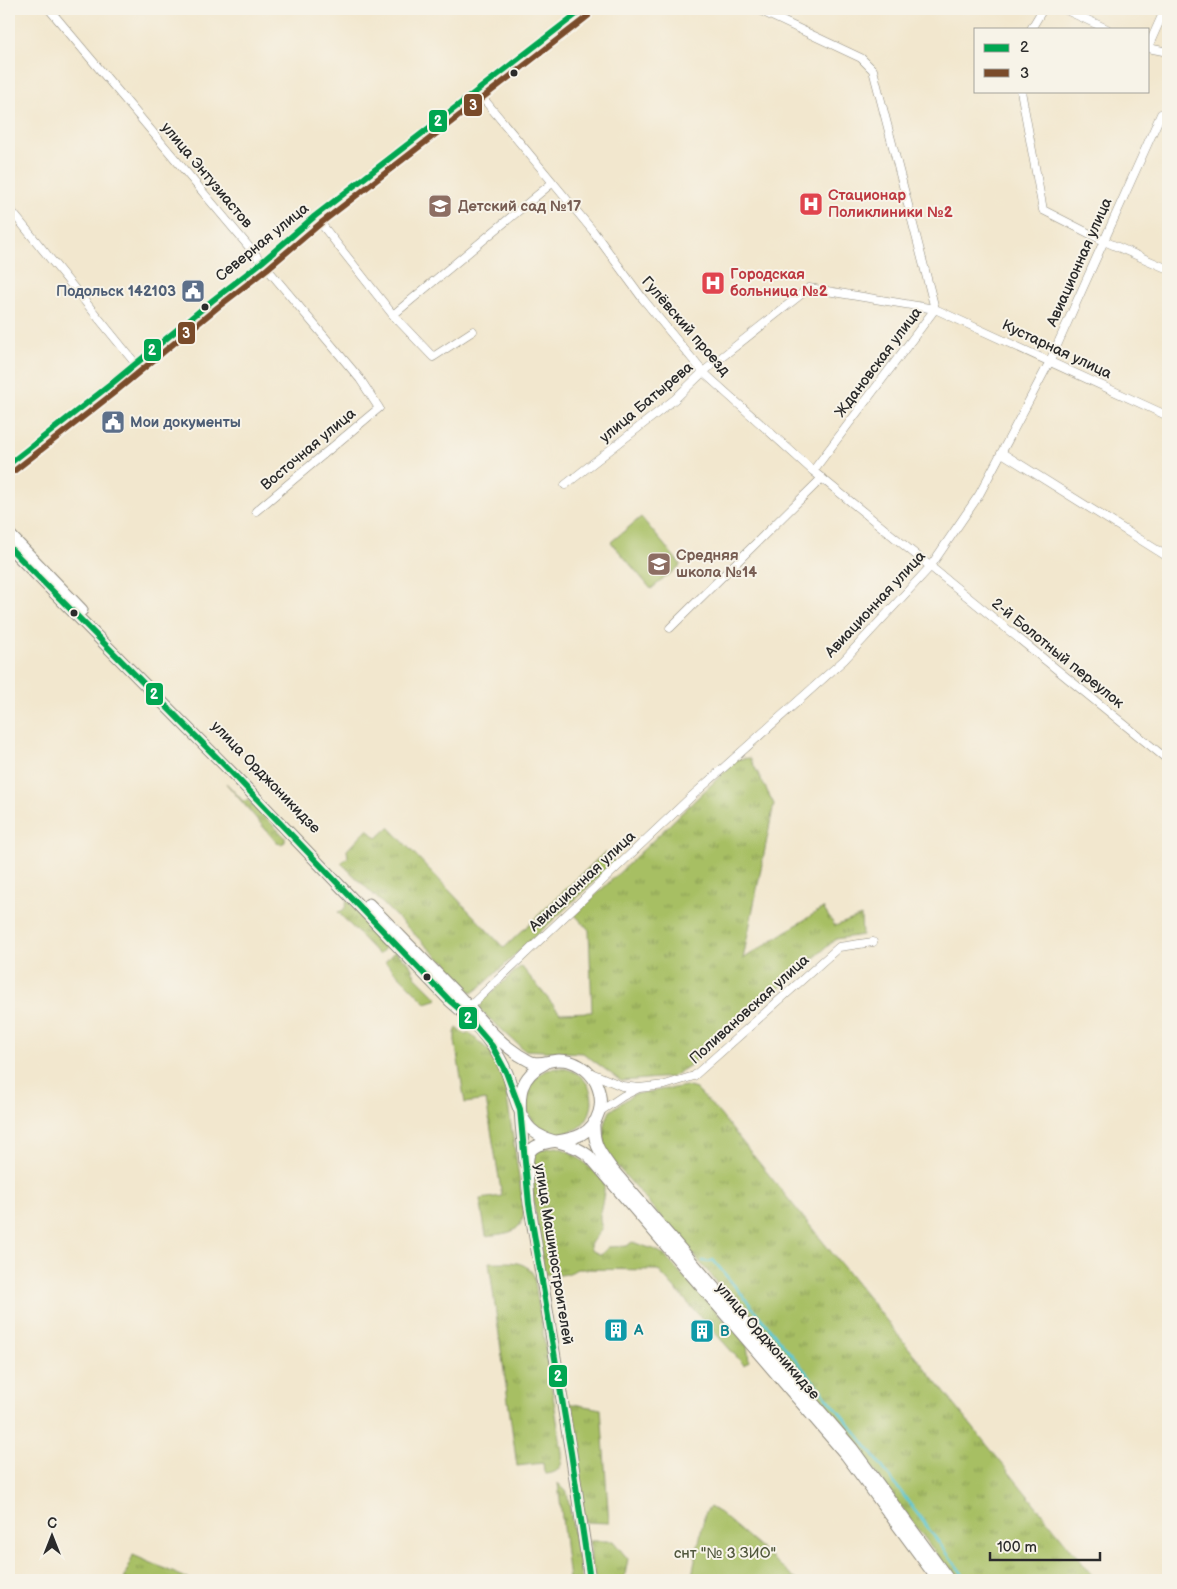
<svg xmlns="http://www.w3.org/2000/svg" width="1177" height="1589" viewBox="0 0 1177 1589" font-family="'Balsamiq Sans',sans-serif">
	<defs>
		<pattern id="grass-tufts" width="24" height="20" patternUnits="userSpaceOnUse" patternTransform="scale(1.25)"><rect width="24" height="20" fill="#a7bf64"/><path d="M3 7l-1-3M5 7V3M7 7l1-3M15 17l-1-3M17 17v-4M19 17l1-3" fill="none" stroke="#889b53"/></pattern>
	</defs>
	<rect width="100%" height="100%" fill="#f7f3e8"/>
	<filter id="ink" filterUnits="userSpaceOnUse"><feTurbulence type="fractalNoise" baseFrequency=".02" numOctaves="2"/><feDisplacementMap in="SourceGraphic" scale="10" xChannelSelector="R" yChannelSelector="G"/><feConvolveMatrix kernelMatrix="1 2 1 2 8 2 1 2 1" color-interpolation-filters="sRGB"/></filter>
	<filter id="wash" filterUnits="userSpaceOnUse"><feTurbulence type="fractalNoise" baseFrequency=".0096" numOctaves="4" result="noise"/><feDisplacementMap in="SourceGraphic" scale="20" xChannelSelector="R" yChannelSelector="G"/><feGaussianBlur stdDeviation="1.12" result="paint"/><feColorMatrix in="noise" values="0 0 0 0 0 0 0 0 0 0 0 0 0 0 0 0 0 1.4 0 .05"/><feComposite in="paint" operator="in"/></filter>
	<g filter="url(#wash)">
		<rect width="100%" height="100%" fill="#f2e7ce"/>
		<path fill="url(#grass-tufts)" stroke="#697548" d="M750 758 774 804 743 959 823 908 835 926 861 916 862 935 836 939 689 1066 672 1077 621 1081 583 1053 524 1050 480 1010 481 1002 521 966 560 1013 592 1012 589 930 575 915 738 759Z
			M226 783 243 801 248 800 285 837V842L281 844 277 843Z
			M389 827 504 948 605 852 615 862 483 985 472 993 448 968 450 966 444 960 442 961 341 863 348 857 347 850 367 829 377 838Z
			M347 900 389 943 379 955 338 912C346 910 345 907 347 900Z
			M394 952H396L409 963 415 976 438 999 426 1003 385 962Z
			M457 1028 466 1035 469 1033 493 1054 504 1078 524 1211C522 1235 505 1233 486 1236L480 1199 502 1196 486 1100 465 1103 455 1041V1033Z
			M526 1101a33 33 0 1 1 66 0a33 33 0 1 1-66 0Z
			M686 1086 696 1089 719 1113 1096 1580H956L844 1430 605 1152 604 1125 610 1111 634 1094Z
			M557 1147C576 1152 589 1167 603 1180 608 1197 595 1212 602 1228 598 1235 592 1240 590 1246L591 1250 601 1255 608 1247 627 1246 632 1242 656 1250 663 1254 747 1345 749 1361 744 1365 658 1270 577 1269C565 1277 557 1275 544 1274L529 1169C532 1150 539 1149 557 1147Z
			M489 1262C507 1263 525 1258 534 1276L562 1452C563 1465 560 1473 546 1474L544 1472 543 1463 517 1466Z
			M568 1403 601 1409 609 1523 585 1522Z
			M558 1483 567 1492 582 1580H569Z
			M590 1541H613L628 1559 624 1580H592Z
			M133 1555 191 1580H192H124Z"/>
		<path fill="#a7bf64" stroke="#697548" d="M641 517 681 565 651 589 611 542Z
			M710 1507 720 1513 797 1580H691L705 1513Z"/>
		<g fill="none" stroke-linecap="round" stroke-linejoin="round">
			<path stroke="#5dc9d7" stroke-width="2.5" d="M703 1261 709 1262 713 1260 859 1436 967 1580"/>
		</g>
	</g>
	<g filter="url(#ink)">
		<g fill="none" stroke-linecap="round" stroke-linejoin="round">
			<g stroke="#8e897c" stroke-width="9">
				<path id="street" d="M49 9 360 379 379 408 256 511
					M757 9 861 58 873 70 935 309
					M1064 9 1107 29
					M1031 29 1043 9
					M1148 47 1165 9
					M1148 48 1168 52
					M477 91 593 231 643 299 703 372 813 471 1168 760
					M1021 91 1043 210 1104 241 1168 269
					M9 208 135 363
					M315 216 393 315 433 357 473 331
					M393 315 552 183
					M1002 453 1168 557
					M9 464 110 385 213 300 262 262 315 216 583 9
					M813 471 935 309
					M565 485 675 399 703 372 809 288 935 309 1168 416
					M670 628 822 478
					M469 1007 692 796 844 660 930 567 979 495 1050 361 1161 114
					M591 1073 622 1086 639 1088
					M599 1112 623 1096 639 1088 665 1085 694 1076 839 947 873 942"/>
			</g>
			<g stroke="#8e897c" stroke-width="13">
				<path id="secondary" d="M9 534 82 610
					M9 547 238 779 450 1001C473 1020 495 1045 507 1073 513 1089 518 1116 531 1129 543 1141 561 1141 576 1148 581 1150 585 1153 589 1156L846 1455 938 1580
					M369 904C398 934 428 964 457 994 477 1015 494 1039 519 1055 523 1057 528 1061 532 1062 541 1065 550 1060 559 1060 574 1060 589 1069 596 1083 600 1092 602 1102 599 1112 587 1153 537 1132 529 1154 525 1164 529 1192 529 1204
					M594 1122C593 1144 599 1151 612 1169L852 1448 949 1580
					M525 1163C524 1150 522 1136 521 1123 519 1096 518 1077 546 1063
					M528 1196 571 1453 590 1580"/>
			</g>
			<use href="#street" stroke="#fff" stroke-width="8"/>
			<use href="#secondary" stroke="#fff" stroke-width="11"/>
			<g stroke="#f7f3e8" stroke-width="10">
				<path id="bus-1" d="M9 464 110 385 213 300 262 262 315 216 583 9
					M9 547 238 779 450 1001 463 1012 492 1046 506 1072 520 1109 529 1204 571 1453 590 1580"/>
			</g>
			<g stroke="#f7f3e8" stroke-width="10">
				<path id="bus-2" d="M14 471 115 392 218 307 267 269 321 223 588 16"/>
			</g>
			<use href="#bus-1" stroke="#00a651" stroke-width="6"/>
			<use href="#bus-2" stroke="#7a4b2a" stroke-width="6"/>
		</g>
	</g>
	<defs>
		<g id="hospital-square" transform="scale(1.25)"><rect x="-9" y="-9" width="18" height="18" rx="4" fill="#e0444e" stroke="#f7f3e8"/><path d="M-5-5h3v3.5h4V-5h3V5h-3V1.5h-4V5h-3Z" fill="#fff"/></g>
		<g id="school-square" transform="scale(1.25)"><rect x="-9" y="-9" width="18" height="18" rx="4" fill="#8d6e63" stroke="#f7f3e8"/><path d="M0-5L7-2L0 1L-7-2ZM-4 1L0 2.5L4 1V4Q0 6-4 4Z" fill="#fff"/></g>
		<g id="civic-square" transform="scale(1.25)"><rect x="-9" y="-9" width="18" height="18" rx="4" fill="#5c6f8a" stroke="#f7f3e8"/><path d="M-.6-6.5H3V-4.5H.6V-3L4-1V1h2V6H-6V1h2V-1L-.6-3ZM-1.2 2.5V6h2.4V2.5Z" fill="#fff"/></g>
		<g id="building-square" transform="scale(1.25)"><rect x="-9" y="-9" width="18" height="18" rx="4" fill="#0f9aa8" stroke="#f7f3e8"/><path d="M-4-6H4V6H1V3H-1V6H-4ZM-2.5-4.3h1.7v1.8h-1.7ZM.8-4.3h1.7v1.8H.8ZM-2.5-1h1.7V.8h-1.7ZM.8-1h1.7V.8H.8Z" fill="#fff"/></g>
	</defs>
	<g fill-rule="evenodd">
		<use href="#hospital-square" x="811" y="204"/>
		<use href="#school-square" x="440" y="206"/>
		<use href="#hospital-square" x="713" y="283"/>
		<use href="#civic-square" x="193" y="291"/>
		<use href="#civic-square" x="113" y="422"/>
		<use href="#school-square" x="659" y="564"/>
		<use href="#building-square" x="616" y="1330"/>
		<use href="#building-square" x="702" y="1331"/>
	</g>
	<g fill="#2b2b2b" stroke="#f7f3e8" stroke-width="2">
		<circle cx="514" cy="73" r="4.5"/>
		<circle cx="205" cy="307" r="4.5"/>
		<circle cx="74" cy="613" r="4.5"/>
		<circle cx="427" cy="977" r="4.5"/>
	</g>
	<g text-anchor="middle" stroke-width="4" stroke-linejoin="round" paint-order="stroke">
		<g font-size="15" fill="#2b2b2b" stroke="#f7f3e8">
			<text transform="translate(207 175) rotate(50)" y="5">улица Энтузиастов</text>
			<text transform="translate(262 242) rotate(-39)" y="5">Северная улица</text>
			<text transform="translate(1079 262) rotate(-66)" y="5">Авиационная улица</text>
			<text transform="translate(686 326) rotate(49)" y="5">Гулёвский проезд</text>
			<text transform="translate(1057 349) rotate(25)" y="5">Кустарная улица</text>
			<text transform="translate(878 362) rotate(-53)" y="5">Ждановская улица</text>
			<text transform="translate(646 402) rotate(-40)" y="5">улица Батырева</text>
			<text transform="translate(308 449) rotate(-40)" y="5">Восточная улица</text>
			<text transform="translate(875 604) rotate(-47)" y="5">Авиационная улица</text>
			<text transform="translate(1058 653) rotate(39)" y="5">2-й Болотный переулок</text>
			<text transform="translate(266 777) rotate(46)" y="5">улица Орджоникидзе</text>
			<text transform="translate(582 881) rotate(-43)" y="5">Авиационная улица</text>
			<text transform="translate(749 1009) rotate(-42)" y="5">Поливановская улица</text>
			<text transform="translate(554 1254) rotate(81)" y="5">улица Машиностроителей</text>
			<text transform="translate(768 1341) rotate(49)" y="5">улица Орджоникидзе</text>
		</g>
		<g font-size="15" font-weight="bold" fill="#be3a42" stroke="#f7f3e8" text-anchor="start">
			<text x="828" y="200">Стационар<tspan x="828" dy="17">Поликлиники №2</tspan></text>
			<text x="730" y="279">Городская<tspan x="730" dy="17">больница №2</tspan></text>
		</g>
		<g font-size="15" font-weight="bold" fill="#785e54" stroke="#f7f3e8" text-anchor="start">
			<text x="458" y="211">Детский сад №17</text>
			<text x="676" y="560">Средняя<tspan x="676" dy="17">школа №14</tspan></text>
		</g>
		<g font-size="15" font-weight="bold" fill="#4e5e75" stroke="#f7f3e8" text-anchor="end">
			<text x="176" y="296">Подольск 142103</text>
			<text x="130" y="427" text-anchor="start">Мои документы</text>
		</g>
		<g font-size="15" font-weight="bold" fill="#0d838f" stroke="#f7f3e8" text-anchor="start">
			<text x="634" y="1335">А</text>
			<text x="720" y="1336">В</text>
		</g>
		<g font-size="15" fill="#50573c" stroke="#f7f3e8">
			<text x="725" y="1558">снт "№ 3 ЗИО"</text>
		</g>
	</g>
	<g stroke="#f7f3e8" stroke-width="2">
		<rect x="463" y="93" width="20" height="24" rx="5" fill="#7a4b2a"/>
		<rect x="428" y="109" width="20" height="24" rx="5" fill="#00a651"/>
		<rect x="177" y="321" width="19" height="24" rx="5" fill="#7a4b2a"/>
		<rect x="143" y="338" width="19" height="24" rx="5" fill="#00a651"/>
		<rect x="145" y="682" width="19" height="24" rx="5" fill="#00a651"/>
		<rect x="458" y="1006" width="20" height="24" rx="5" fill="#00a651"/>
		<rect x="548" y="1364" width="20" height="24" rx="5" fill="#00a651"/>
	</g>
	<g font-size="14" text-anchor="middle" font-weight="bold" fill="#fff">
		<text x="473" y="110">3</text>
		<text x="438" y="126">2</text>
		<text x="186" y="338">3</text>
		<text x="152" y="355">2</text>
		<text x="154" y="699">2</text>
		<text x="468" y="1023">2</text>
		<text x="558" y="1381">2</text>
	</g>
	<rect width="1177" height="1589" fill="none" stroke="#f7f3e8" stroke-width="30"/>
	<rect x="974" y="28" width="175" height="65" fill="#f7f3e8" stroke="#a5a39c"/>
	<rect x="984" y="44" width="25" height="8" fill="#00a651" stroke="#a5a39c"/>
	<text x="1020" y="52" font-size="15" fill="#2b2b2b">2</text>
	<rect x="984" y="69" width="25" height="8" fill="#7a4b2a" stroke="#a5a39c"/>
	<text x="1020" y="78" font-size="15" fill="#2b2b2b">3</text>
	<g transform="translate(52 1536)" stroke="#f7f3e8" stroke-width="4" paint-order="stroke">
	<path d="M0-4L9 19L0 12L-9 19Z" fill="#2b2b2b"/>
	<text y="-8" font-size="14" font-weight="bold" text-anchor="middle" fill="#2b2b2b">С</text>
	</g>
	<path d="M990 1552v8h110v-8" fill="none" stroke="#2b2b2b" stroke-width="2.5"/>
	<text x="997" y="1552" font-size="15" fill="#2b2b2b" stroke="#f7f3e8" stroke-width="4" paint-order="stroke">100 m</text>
</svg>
